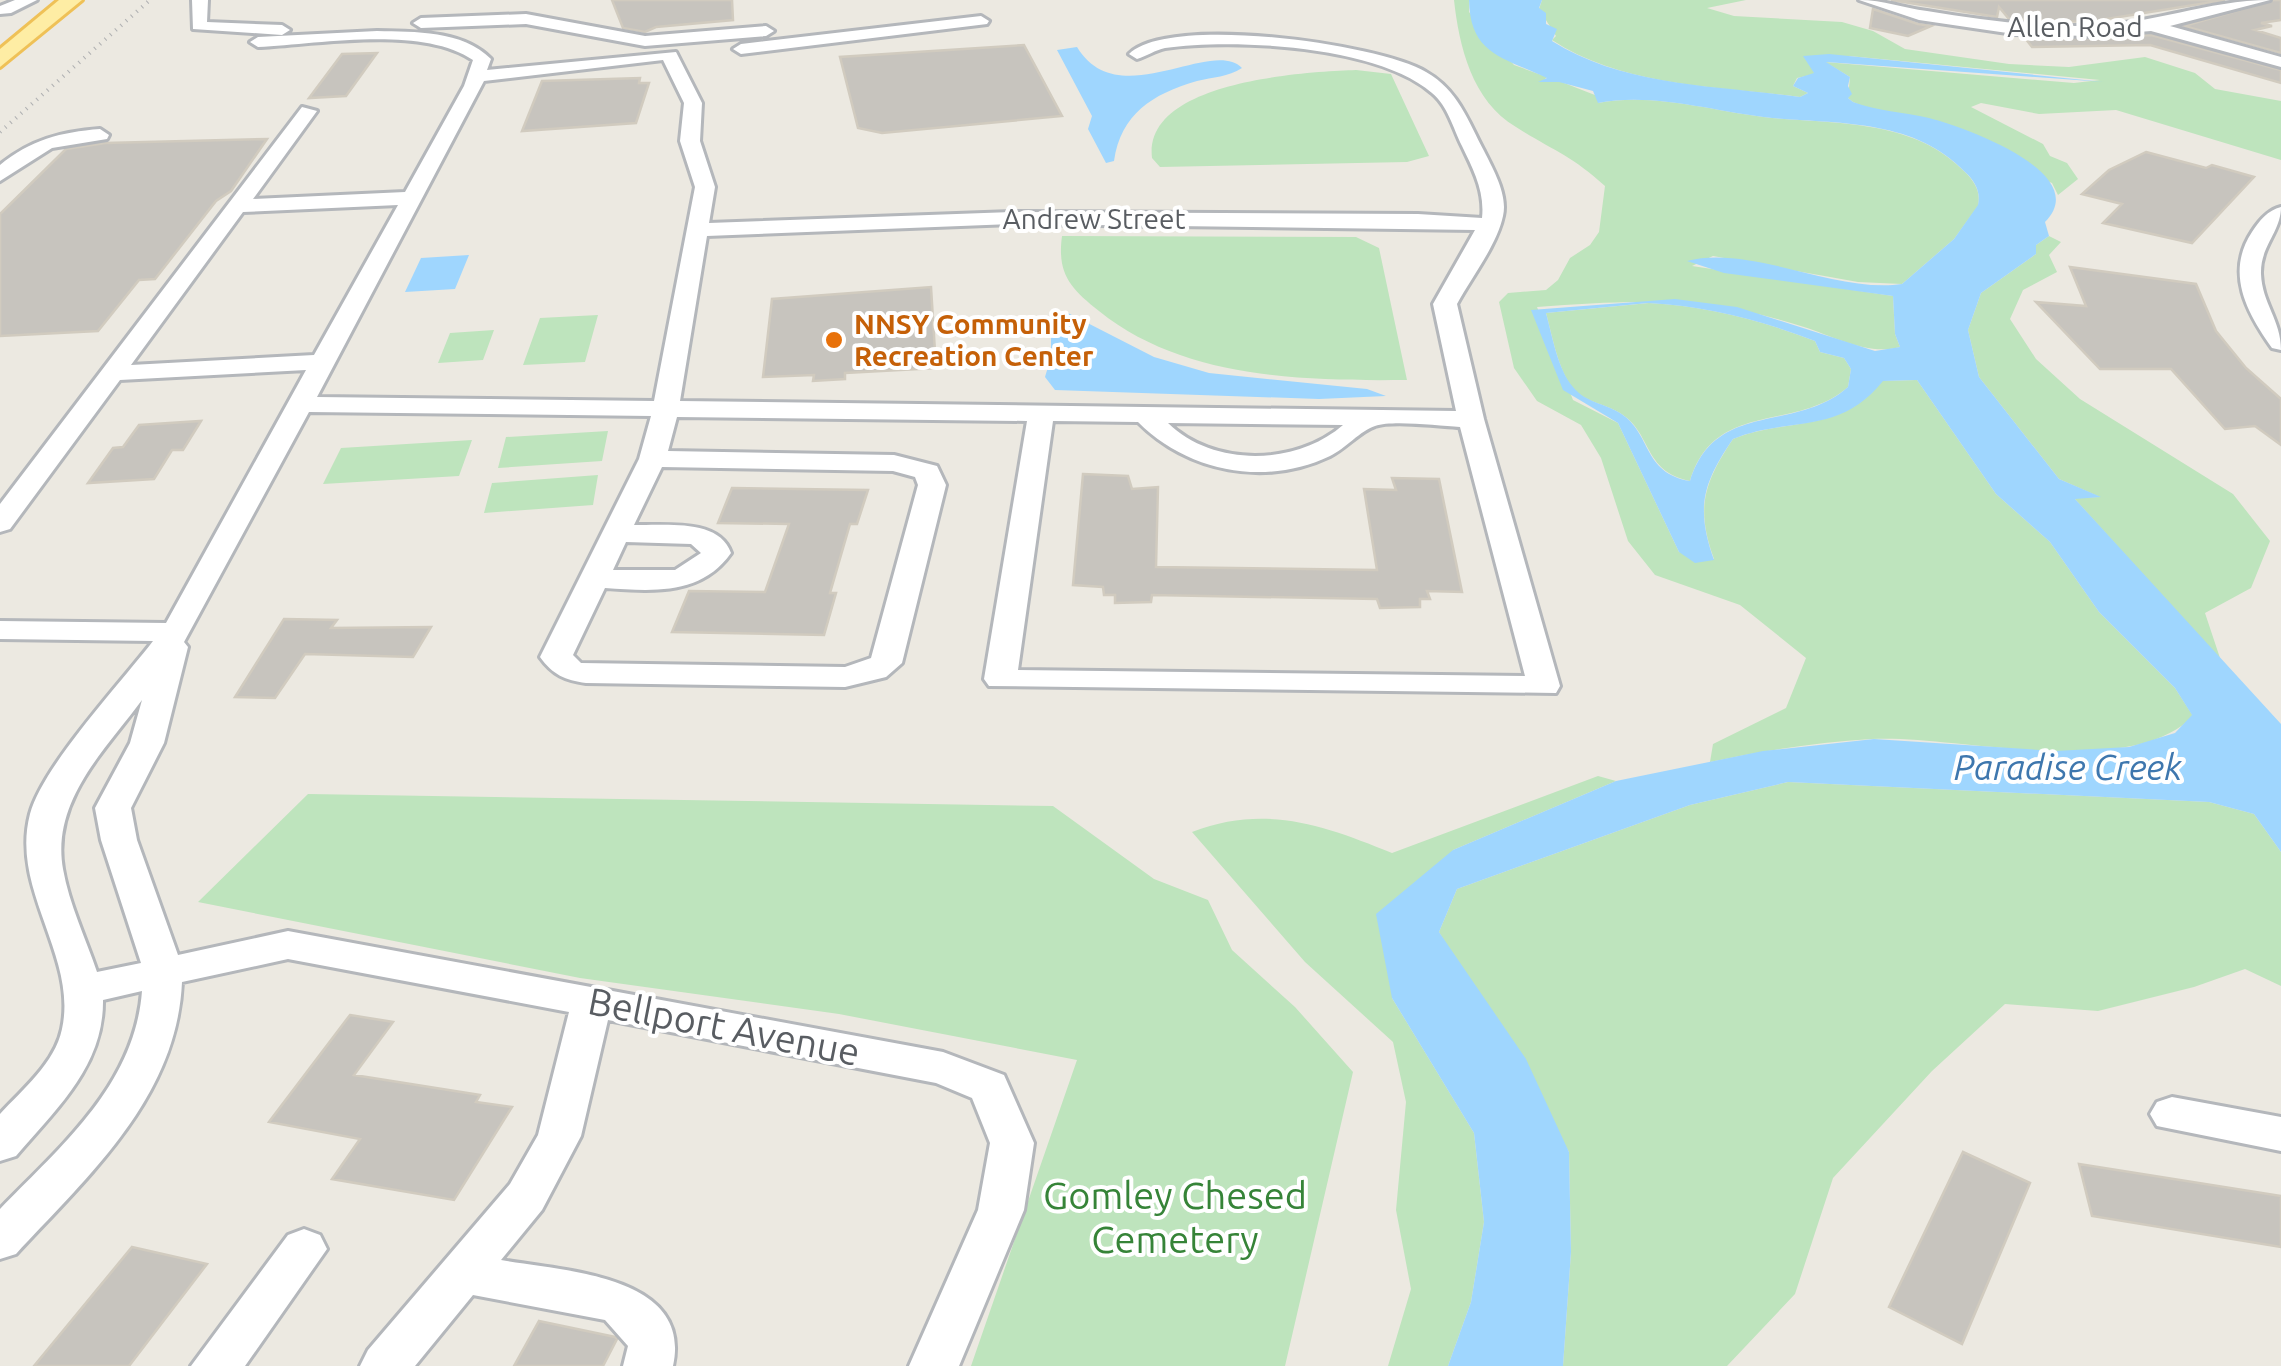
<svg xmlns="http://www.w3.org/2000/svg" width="2281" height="1366" viewBox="0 0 2281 1366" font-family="Ubuntu,sans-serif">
	<rect width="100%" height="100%" fill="#ece9e1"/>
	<path fill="#bee4bd" d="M1454 0H1469V12L1514 65 1547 77 1542 82 1559 81 1600 97 1598 103C1655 92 1715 112 1772 118 1839 124 1915 120 1965 172 1975 182 1981 192 1978 206L1954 239 1902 284 1858 282 1713 256 1692 266 1893 296 1895 334 1900 347C1869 356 1835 337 1804 327 1710 296 1634 300 1537 307L1573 400 1618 423 1679 552 1714 559C1696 509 1703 484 1733 439 1788 417 1841 434 1882 381L1917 380 1996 494 2050 542 2099 612 2175 688 2193 716C2129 782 1957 734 1871 739 1817 742 1763 751 1710 762L1713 744 1786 708 1806 658 1740 605 1655 575 1628 541 1601 458 1581 425 1537 401 1514 368 1499 302 1508 293 1546 290 1558 280 1570 258 1590 245 1599 232 1605 186C1571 155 1552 150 1516 127 1472 101 1459 46 1454 0Z
		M1542 0H1746L1707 8 1734 16 1842 22 1873 31 1905 49 2009 64 2069 67 2145 57 2195 73 2215 89 2281 101V160L2116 110 2039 114 1981 103 1971 107 2043 144 2050 156 2067 163 2078 179 2058 195 2052 183 1853 102 1848 98 1850 77 1825 62 2074 83 2100 80 1849 56 1805 57 1815 74 1797 78 1793 86 1808 93 1800 97C1716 86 1624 87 1552 40L1556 36 1539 9Z
		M1356 70 1391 74 1429 156 1407 162 1160 167 1152 158C1143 81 1303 72 1356 70Z
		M1062 236 1356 237 1379 248 1407 380C1304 381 1183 379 1099 311 1070 288 1057 274 1062 236Z
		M2049 236 2061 242 2049 255 2057 272 2023 290 2010 319 2036 359 2080 399 2233 494 2270 541 2251 588 2205 613 2221 661 2074 498 2100 497 2059 479 1979 377 1968 330 1981 293 2036 254V245Z
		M1649 303C1707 306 1760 320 1815 341L1820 352 1844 358 1851 369 1848 387C1795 433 1715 399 1690 481 1642 471 1653 433 1620 413 1604 403 1585 403 1572 387 1558 369 1552 335 1546 313Z
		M598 315 585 362 523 365 540 318Z
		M494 330 483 360 438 363 450 333Z
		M608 431 602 461 498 468 506 437Z
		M472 440 459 476 323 484 341 448Z
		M598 475 593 505 484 513 492 483Z
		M1598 776 1616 781 1453 850 1392 998 1474 1133 1484 1222 1471 1302 1448 1366H1388L1411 1289 1396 1210 1406 1102 1393 1042 1305 962 1192 832C1265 804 1323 825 1392 853Z
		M1788 782 2209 802 2254 814 2281 852V986L2245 969 2194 987 2098 1011 2005 1004 1932 1071 1833 1178 1795 1294 1727 1366H1563L1571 1252 1569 1152 1439 932 1457 889 1690 805Z
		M308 794 1053 806 1154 879 1208 900 1232 950 1295 1007 1353 1072 1285 1366H971L1077 1060 839 1014 580 978 198 902Z"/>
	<path fill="#9fd6fe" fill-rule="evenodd" d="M1469 0H1542L1539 8 1546 13V24L1557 29 1552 41C1625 87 1716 85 1800 97L1808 93 1793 86 1798 78 1814 73 1803 56 1829 54 2104 82 1826 62 1850 77 1848 86 1852 94 1848 98 1853 102C1877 111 1904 112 1929 118 1964 127 2094 173 2045 222L2049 236 2036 245V254L1981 293 1968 330 1979 377 2059 479 2101 497 2075 499 2281 724V852L2254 814 2209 802 1788 782 1690 805 1457 889 1439 932 1526 1059 1569 1152 1571 1252 1563 1366H1448L1471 1302 1484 1222 1474 1133 1392 998 1376 914 1453 850 1616 781 1763 751 1874 739 2055 751 2129 747 2175 733 2192 715 2175 688 2099 612 2050 542 1996 494 1917 380 1883 381C1839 436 1790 416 1733 439 1702 484 1696 509 1714 560L1695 563 1679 552 1618 423 1563 390 1531 310 1675 299 1737 307 1875 351 1900 347 1895 334 1893 296 1724 273 1687 261C1750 244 1837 294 1902 284L1954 239 1978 205C1981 192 1975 181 1965 172 1915 119 1839 124 1772 118 1715 112 1654 92 1598 103L1593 91 1559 82H1538L1547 78C1502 57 1470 54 1469 0ZM1648 303C1707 306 1760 320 1815 341L1820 352 1844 358 1851 369 1848 387C1795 434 1716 399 1690 481 1642 473 1652 433 1620 413 1604 403 1586 403 1573 387 1558 370 1552 335 1546 313Z
		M1077 47C1118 115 1211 37 1242 68 1228 77 1213 77 1197 81 1152 94 1121 114 1114 161L1106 163 1088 129 1092 116 1057 50Z
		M469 255 455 289 405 292 421 258Z
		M1066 312 1154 357 1209 373 1367 389 1386 396 1319 399 1055 390 1045 377 1051 357V316Z"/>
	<path fill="#c7c4be" stroke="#d1cbbf" stroke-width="2.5" d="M612 0H732L733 20 656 27 645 32 623 28Z
		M1891 0H2225L2088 22 2009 19 1999 7 1997 17Z
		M2274 0H2281V20L2261 23 2272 26 2255 30 2281 38V53L2184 26Z
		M1873 9 1918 24 1931 26 1908 36 1870 28Z
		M2151 35 2281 70V83L2150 45 2032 47 2025 38Z
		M1024 45 1062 116 882 133 858 128 840 57Z
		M377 53 346 96 309 98 342 54Z
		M640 78 639 83H649L636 123 522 131 542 81Z
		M267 139 231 191 216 201 155 279 139 280 98 331 0 336V214L66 149 105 143Z
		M2146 152 2206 168 2212 165 2254 177 2192 243 2103 223 2122 204 2082 194 2109 170Z
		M2070 267 2196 284 2216 331 2246 368 2281 399V445L2255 426 2225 429 2171 369H2100L2036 302 2086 306Z
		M931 287 936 368 845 373V379L813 381 814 375 763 377 772 299Z
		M201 421 183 450H172L154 479 88 483 113 448 123 447 139 425Z
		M1083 474 1128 476 1132 489 1158 487 1156 567 1377 570 1364 489 1396 490 1392 478 1439 479 1462 592 1427 591 1430 599H1420V607L1380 608 1377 599 1152 595 1151 602 1115 603V595H1104L1103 587 1073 585Z
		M732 488 868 490 857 524H850L830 593H836L824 635 672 632 689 591 765 592 789 524 718 523Z
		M284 619 337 620 331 628 431 627 413 657 305 654 275 698 235 697Z
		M350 1015 393 1022 354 1075 480 1095 476 1102 512 1107 454 1200 332 1179 360 1139 269 1122Z
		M1963 1152 2030 1183 1962 1344 1889 1307Z
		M2079 1164 2281 1196V1247L2092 1216Z
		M132 1247 207 1264 129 1366H34Z
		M539 1321 615 1337 617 1339 603 1366H514Z"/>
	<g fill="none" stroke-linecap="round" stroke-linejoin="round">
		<g stroke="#b4b7bb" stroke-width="6">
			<path id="minor" d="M15 0H37L11 13 0 14V6Z
				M192 0H208L207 22 282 25 290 30 282 35 193 29Z
				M1859 0C1884 0 1903 8 1927 11 1980 20 2034 27 2088 26 2150 25 2208 0 2270 0L2170 26 2281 57V67L2151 31 2088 36 2014 34 1919 20Z
				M526 14 645 36 766 26 774 31 766 36 645 46 526 24 421 28 413 23 421 18Z
				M981 16 989 21 987 24 741 54 733 49 741 44Z
				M377 31C415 32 462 30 491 59L487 70 676 52 702 103 700 141 715 187 709 223 1012 212 1418 214 1482 218C1485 191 1473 169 1462 146 1453 128 1448 106 1432 93 1378 46 1235 38 1165 48 1155 50 1147 56 1137 59L1129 54C1168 14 1379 44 1426 72 1458 90 1468 121 1484 151 1493 169 1508 195 1503 216 1497 245 1471 278 1457 304L1484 419 1560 686 1556 693 989 686 984 679 1027 421 677 417 668 451 894 455 937 466 946 485 902 663 886 677 845 687 586 683C565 680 553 675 540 657L639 459 651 416 309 412 184 642 188 647 164 743 131 808 137 840 178 955 288 931 943 1052 1004 1075 1034 1143 1024 1210 959 1366H909L978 1210 990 1143 972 1098 936 1083 608 1020 581 1136 542 1210 501 1260C563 1271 693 1275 673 1366H623L628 1346 605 1320 473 1295 415 1366H360L368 1350 510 1184 538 1135 569 1012 288 959 182 982C177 1097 89 1175 16 1254L0 1259V1209C60 1147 135 1085 142 991L103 1000C104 1066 56 1109 16 1156L0 1161V1114C22 1090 55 1063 62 1029 78 956 10 890 30 814 43 766 120 684 153 641L0 639V621L166 623 306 370 120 380 10 529 0 532V504L302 107 317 111 253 199 405 192 464 86 473 60C422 25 318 44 258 47L250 42 258 37ZM663 60 684 103 680 141 695 187 654 401 317 397 484 81ZM398 205 314 355 131 365 243 212ZM1012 224 1475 230 1433 304 1456 411 680 401 707 236ZM1053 421 1138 422C1188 472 1265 487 1330 456 1345 449 1361 430 1375 426 1393 420 1439 426 1460 427L1525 676 1018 670ZM1168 423 1343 425C1296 466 1213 467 1168 423ZM662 467 893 471 915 477 918 485 871 658 845 667 581 663 573 655 605 588C652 591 701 596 731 553 719 518 664 526 634 525ZM626 542 691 544 701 553 675 570H613ZM142 700 130 743 95 808 101 840 141 963 97 972C86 939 69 904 63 869 51 801 105 750 142 700Z
				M100 129 109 135 107 139 52 148 0 181V165C30 140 61 132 100 129Z
				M2281 207C2281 232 2260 246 2261 274 2262 303 2281 320 2281 350L2272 348C2247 313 2225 273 2252 232 2259 221 2268 210 2281 207Z
				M2172 1097 2281 1117V1151L2157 1126 2150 1114 2157 1102Z
				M304 1229 320 1235 327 1249 245 1366H191L288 1235Z"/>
		</g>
		<g stroke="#efc157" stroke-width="6">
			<path id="major" d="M59 0H82L0 67V49Z"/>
		</g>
		<use href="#minor" fill="#fff" fill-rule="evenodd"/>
		<use href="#major" fill="#feeda4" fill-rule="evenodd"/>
		<path stroke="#b0b1b2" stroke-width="4" stroke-dasharray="1 6" stroke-linecap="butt" d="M0 132 150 0"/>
	</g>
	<circle fill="#e8710a" stroke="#fff" stroke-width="4" cx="834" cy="340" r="10"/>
	<g text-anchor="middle" stroke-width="8" stroke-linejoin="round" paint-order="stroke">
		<g font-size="28" fill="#595d62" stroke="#fff">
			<text x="2075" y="37">Allen Road</text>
			<text x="1094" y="229">Andrew Street</text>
		</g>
		<g font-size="28" font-weight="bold" fill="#c56008" stroke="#fff" text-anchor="start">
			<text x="854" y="334">NNSY Community<tspan x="854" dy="32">Recreation Center</tspan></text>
		</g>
		<g font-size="35" font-style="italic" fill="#3e77ae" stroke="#fff">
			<text x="2068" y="780">Paradise Creek</text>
		</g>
		<g font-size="38" fill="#595d62" stroke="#fff">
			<text transform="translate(724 1027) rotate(11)" y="13">Bellport Avenue</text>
		</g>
		<g font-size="38" fill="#368438" stroke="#fff">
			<text x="1175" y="1209">Gomley Chesed<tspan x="1175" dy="44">Cemetery</tspan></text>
		</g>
	</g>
</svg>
